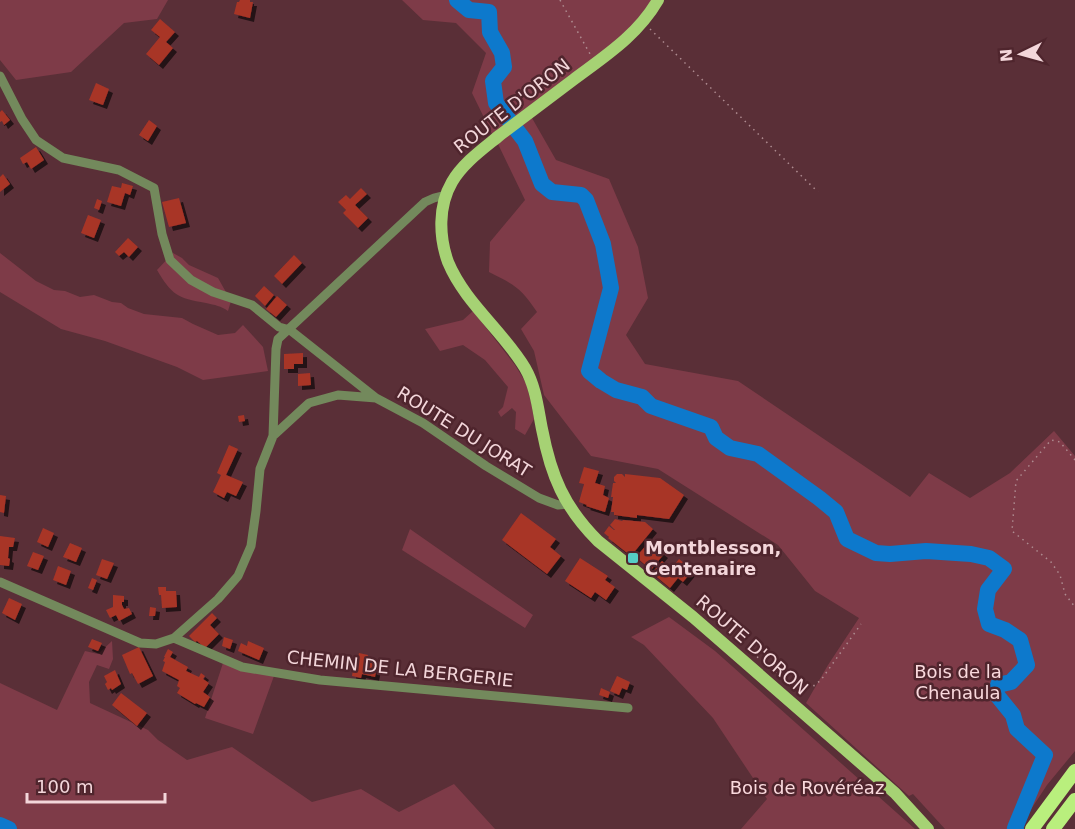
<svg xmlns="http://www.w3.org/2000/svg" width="1075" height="829" viewBox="0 0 1075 829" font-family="'DejaVu Sans',sans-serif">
	<defs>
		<filter id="shadow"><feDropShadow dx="4" dy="4" stdDeviation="0" flood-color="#0009"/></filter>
	</defs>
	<rect width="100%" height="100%" fill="#5a2f37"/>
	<path fill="#7e3b48" d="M0 0H168L157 19 124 23 71 72 16 80 0 60Z
		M402 0H652L626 34 493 136 472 93 486 53 456 23 423 20Z
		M532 118 556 160 609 179 638 247 648 298 626 335 645 364 738 381 910 497 929 473 970 498 1010 473 1054 431 1075 456V751L1047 785 1018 829H945L913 794 909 796 806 703 828 665 859 618 815 591 778 545 658 469 591 456 544 395 534 351 521 329 537 312C521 288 515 285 489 272L490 242 525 200 498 144Z
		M0 253 36 281 54 290 65 291 80 297 94 295 112 302 121 303 128 308 144 314 182 318 193 324 218 335 235 333 243 325 263 347 268 371 203 380 177 367 105 341 61 329 0 292Z
		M173 253 182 258 189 265 218 278 231 301 228 311C221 306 215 305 206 303 177 298 172 295 157 270Z
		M473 311 515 365 526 383 531 402 534 419 525 435 515 429 516 412 512 408 501 417 498 412 503 407 508 387 485 360 463 345 440 351 425 329 463 320Z
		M410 529 533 615 525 628 402 550Z
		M669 617 715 651 915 829H741L767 799 713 718 644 645 631 637Z
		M112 641 113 659 109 669 97 665 89 682 90 703 148 730 158 740 187 760 232 747 312 802 361 789 399 812 454 784 495 829H0V683L57 710 85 651 98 654Z
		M223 663 274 676 253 734 205 718Z"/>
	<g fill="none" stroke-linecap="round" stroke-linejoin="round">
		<path stroke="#0d79cc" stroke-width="16" d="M457 0 469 10 489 12 490 32 502 53 504 67 493 81 496 103 525 141 542 184 552 192 581 195 586 200 603 244 611 288 589 371 601 381 616 390 642 397 651 406 711 427 716 438 730 448 758 454 819 498 836 512 847 539 876 553 890 554 926 551 971 554 989 558 1004 569 988 590 985 609 989 624 1005 630 1020 640 1027 665 1011 682 998 685 996 694 1013 715 1017 729 1045 755 1015 828 1016 829
			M0 825 9 829"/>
	</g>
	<path fill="#a83427" filter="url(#shadow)" d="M240 0H250V2H253L250 18 234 14 237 2H239Z
		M160 19 175 32 166 42 173 48 159 65 146 54 160 37 151 30Z
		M96 83 109 89 103 105 89 100Z
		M2 110 10 120 4 125 2 121 0 122V112Z
		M149 120 157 126 148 141 139 135Z
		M36 147 44 160 31 169 27 162 23 164 20 158Z
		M3 174 10 184 0 192V177Z
		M122 183 133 186 130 195 125 193 121 206 107 202 112 186 121 188Z
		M361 188 367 194 355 205 368 218 358 228 343 213 346 210 338 202 346 195 350 199Z
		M179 198 186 223 169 227 162 202Z
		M97 199 102 201 99 210 94 208Z
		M88 215 101 220 94 238 81 233Z
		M128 238 138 247 129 257 124 252 119 256 115 252Z
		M294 255 302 263 282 284 274 276Z
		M264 286 274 295 265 306 255 296Z
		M277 296 287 305 276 317 266 309Z
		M303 353V364H294V369H284V354Z
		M310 373 311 385 298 386V374Z
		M244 415 245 421 239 422 238 416Z
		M229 445 238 449 226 475 243 482 236 496 227 492 224 498 213 492 221 475 217 473Z
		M584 467 599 471 595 483 605 486 603 495 609 498 605 512 586 506 587 505 579 502 584 484 579 483Z
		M617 474H622L625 477V474L660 478 684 495 669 519 637 515V518L614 515V512H611L613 497H611L613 483H616L614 481V477Z
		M0 495 6 496 4 513 0 512Z
		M521 513 556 539 550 547 561 556 547 574 502 540Z
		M615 519 622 521 623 520 645 522 653 529 631 556 608 538 609 537 604 533 609 526 614 530H615L610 525Z
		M43 528 54 533 48 547 37 542Z
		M0 536 15 538 13 547H9L8 558 10 559 9 566 0 565Z
		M649 542 664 554 651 570 636 557Z
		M70 543 82 548 76 562 63 557Z
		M33 552 44 556 38 570 27 566Z
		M580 558 608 576 605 580 615 587 606 600 595 592 591 598 565 581Z
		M102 559 114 563 107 579 96 575Z
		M679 559 693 570 683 582 678 578 670 588 652 573 662 561 671 569Z
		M58 566 71 571 66 585 53 580Z
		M92 578 97 580 93 590 88 588Z
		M158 587H166V591H176L177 607 162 608 161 595H159Z
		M113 595 124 596V602H122V605L124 609 129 608 132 614 119 621 116 615 110 618 106 610 113 607Z
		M9 598 22 604 15 620 2 613Z
		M150 607 156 608 155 616H149Z
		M212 613 217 618 210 625 219 634 205 648 197 641 195 642 189 636Z
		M224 637 233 640 230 649 222 646Z
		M92 639 102 643 98 651 88 647Z
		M248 641 264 648 259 660 238 651 241 643 247 646Z
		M139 647 153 676 138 684 132 673 130 674 122 655Z
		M168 649 173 652 170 657 188 667 186 671 199 677 201 673 205 676 203 679 209 683 203 692 210 697 204 707 196 703 195 704 177 693 180 688 177 686 179 680 162 671 165 662 163 661 165 657H164Z
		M359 653 368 655 367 659 378 662 375 677 362 674 361 678 352 676 353 669H356Z
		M115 670 121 684 112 690 111 688 108 690 105 684 107 682 104 676Z
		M617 676 630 682 627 690 622 688 619 695 610 691Z
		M601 688 610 692 608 698 599 695Z
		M121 693 147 713 137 726 112 705Z"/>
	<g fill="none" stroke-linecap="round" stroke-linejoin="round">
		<path stroke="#ae8b90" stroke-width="1.5" stroke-dasharray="1.5 4.5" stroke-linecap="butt" d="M560 0 590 54
			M650 29 818 192
			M1075 460 1060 442 1051 440 1016 481 1012 531 1051 562 1060 575 1065 594 1075 607
			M757 657C773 664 792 694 813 686 816 685 818 682 821 680L861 624"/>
		<path stroke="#73895c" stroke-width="9" d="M0 76 22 119 36 140 63 158 119 170 154 188 162 234 170 260 191 280 213 292 252 305 279 327 290 330 376 398
			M273 436 276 349 278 339 425 202 434 198 446 195
			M0 582 140 643 156 644 174 638 218 599 238 576 251 546 256 511 260 469 273 436 309 403 338 395 376 398 423 423 486 466 539 498 558 505 568 504
			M174 638 242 667 320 680 628 708"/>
		<path stroke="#a6d274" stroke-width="12" d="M658 0C637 36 605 56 573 80 548 99 524 117 500 135 483 149 463 163 452 182 438 206 439 237 448 262 465 303 503 331 525 368 536 387 538 409 542 429 551 476 564 507 598 541L693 617 871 772 895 793 928 829"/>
		<path stroke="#b9ef7d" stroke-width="14" d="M1032 829 1075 771
			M1053 829 1075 800"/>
	</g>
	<rect fill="#55cdc6" stroke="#4f252d" stroke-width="2" x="627" y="552" width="12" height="12" rx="3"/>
	<g text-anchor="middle" stroke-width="5" stroke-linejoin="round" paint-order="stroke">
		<g font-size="18" fill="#f3d6da" stroke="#4f252d">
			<text transform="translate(512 106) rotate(-38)" y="6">ROUTE D'ORON</text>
			<text transform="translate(464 432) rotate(32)" y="6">ROUTE DU JORAT</text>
			<text transform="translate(752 645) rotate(41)" y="6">ROUTE D'ORON</text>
			<text transform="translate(400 669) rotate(6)" y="6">CHEMIN DE LA BERGERIE</text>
		</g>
		<g font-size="18" font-weight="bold" fill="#f3d6da" stroke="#4f252d" text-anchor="start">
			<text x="645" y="554">Montblesson,<tspan x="645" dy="21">Centenaire</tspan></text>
		</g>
		<g font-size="18" fill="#fad9dd" stroke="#4f252d">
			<text x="958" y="678">Bois de la<tspan x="958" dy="21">Chenaula</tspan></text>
			<text x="807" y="794">Bois de Rovéréaz</text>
		</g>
	</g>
	<g transform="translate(1021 54) rotate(265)" stroke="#4f252d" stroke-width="4.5" paint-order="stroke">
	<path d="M0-4.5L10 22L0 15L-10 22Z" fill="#f3d6da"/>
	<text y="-9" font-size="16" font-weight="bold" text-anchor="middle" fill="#f3d6da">N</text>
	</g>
	<path d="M27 793v9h138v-9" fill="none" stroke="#f3d6da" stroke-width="3"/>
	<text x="36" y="793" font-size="18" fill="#f3d6da" stroke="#4f252d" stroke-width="4.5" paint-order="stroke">100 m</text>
</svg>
